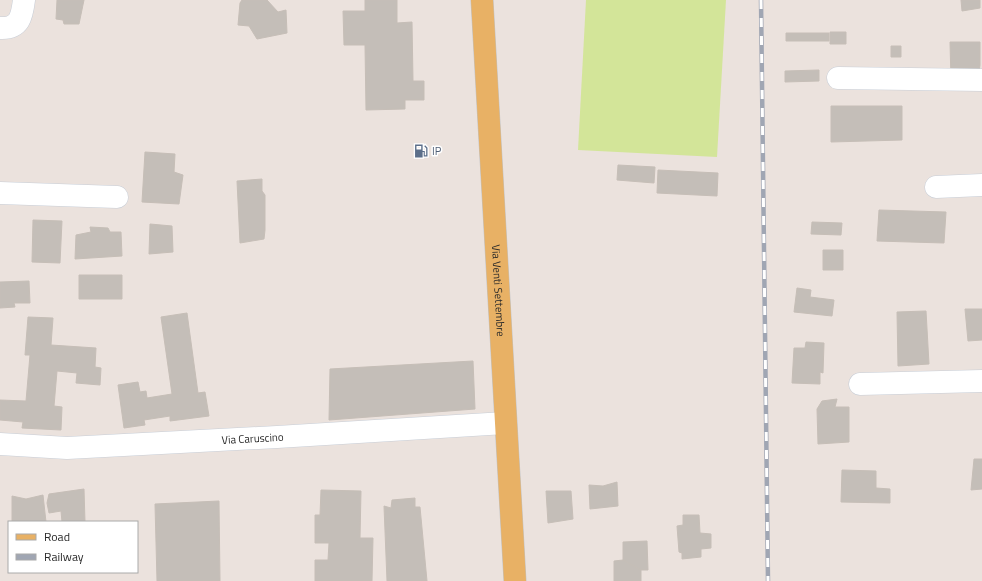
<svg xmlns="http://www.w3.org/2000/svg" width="982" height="581" viewBox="0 0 982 581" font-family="'Titillium Web',sans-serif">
	<rect width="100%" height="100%" fill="#ebe2dd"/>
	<path fill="#d3e599" d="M586 0H726L717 157 578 150Z"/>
	<path fill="#c4beb8" stroke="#c6beb7" d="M57 0H84L79 24H64L63 20 56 19Z
		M242 0H267L278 12 286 10 287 33 257 39 249 26 238 25 240 3Z
		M365 0H397V23L412 22 413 81H424V100H405V109L366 110 365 45H344L343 11H365Z
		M961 0H980V8L962 11Z
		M830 32H846V44H830Z
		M786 33H829V41H786Z
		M950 42H980V65L978 79 951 80Z
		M891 46H901V57H891Z
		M819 70V81L785 82V71Z
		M831 106H902V140L831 142Z
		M145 152 175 154 174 172 183 175 179 204 142 202Z
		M618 165 655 167 654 183 617 180Z
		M658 170 718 173 717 196 657 193Z
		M262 179V191L265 195V230L264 239 240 243 237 181Z
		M879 210 946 212 944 243 877 241Z
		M33 220 62 221 60 263 32 262Z
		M812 222 842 223 841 235 811 234Z
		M150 224 172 226 173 252 149 254Z
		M90 227 108 228 110 232H121L122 256 75 259 76 235 91 232Z
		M823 250H843V270H823Z
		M79 275H122V299H79Z
		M29 281 30 303H14L15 307 0 308V282Z
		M797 288 811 290 810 297 834 300 832 316 794 312Z
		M965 309H982V340L968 341Z
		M926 311 929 364 898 366 897 312Z
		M187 313 198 393 205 392 209 416 170 421V416L144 420 145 425 124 428 118 385 138 382 140 392 146 391 147 398 172 394 161 317Z
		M28 317 53 318 51 345 96 348 95 367 101 368 100 385 76 383 77 373 57 371 54 406 62 407 61 430 22 428 23 422 0 420V400L26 401 30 355H25Z
		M806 342 824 343 823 373 820 372V384L792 383 794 348H805Z
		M473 361 475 409 329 420 330 369Z
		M837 399 835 407H849V442L818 444 817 409 822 401Z
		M974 459H982V489L971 490Z
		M842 470 876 471V488L890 489V503L841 502Z
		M617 482 618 506 590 509 589 485 603 486Z
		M84 489 85 522H62L61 511 49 513 47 503 49 494Z
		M321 490 361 491 360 538H373L372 581H315V560H328L329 543H315V515H320Z
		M546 491H571L573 519 548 523Z
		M43 495 46 522H12V496L26 499Z
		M415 498V507H420L427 581H387L384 506 391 508 392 500Z
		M219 501 220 581H157L155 504Z
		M683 515H699L700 533 711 534V548L701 549V557L682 559V553L679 552 677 526 683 525Z
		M647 541 648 570H641L623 560V542Z
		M623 560 641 570V581H614V561Z"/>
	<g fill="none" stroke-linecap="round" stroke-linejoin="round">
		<g stroke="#c8ced7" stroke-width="23">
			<g id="minor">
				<path d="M0 28C20 29 22 16 24 0"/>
				<path d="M838 78 982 80"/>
				<path d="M936 187 982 185"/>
				<path d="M0 193 117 197"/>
				<path d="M860 384 982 381"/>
				<path id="s1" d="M0 444 67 448 277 437 505 423"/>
			</g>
		</g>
		<g stroke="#c3c3c3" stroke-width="23">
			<g id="major">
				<path id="s2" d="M482 0 515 581"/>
			</g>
		</g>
		<use href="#minor" stroke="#fff" stroke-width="22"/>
		<use href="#major" stroke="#e8b165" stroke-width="22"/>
		<g stroke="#a0a6b3" stroke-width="4.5">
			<path id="rail" d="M761 0 768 581"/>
		</g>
		<use href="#rail" stroke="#fff" stroke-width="3" stroke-dasharray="9" stroke-linecap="butt"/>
	</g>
	<defs>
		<g id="fuel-bare" transform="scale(1.08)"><path d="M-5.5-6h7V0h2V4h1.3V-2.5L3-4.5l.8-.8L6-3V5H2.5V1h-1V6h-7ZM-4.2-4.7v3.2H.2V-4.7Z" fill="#5c6f8a" stroke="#fff" stroke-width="2.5" paint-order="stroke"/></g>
	</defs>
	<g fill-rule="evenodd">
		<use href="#fuel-bare" x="421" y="151"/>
	</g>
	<g text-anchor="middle" stroke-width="3" stroke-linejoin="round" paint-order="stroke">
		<g font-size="11" fill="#4e5e75" stroke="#fff" text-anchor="start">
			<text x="432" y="155">IP</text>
		</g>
		<g font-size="11" fill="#2a2a2a" stroke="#fff">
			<text dy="4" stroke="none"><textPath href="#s2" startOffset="291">Via Venti Settembre</textPath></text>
			<text dy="4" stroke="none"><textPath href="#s1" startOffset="253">Via Caruscino</textPath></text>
		</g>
	</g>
	<rect x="8" y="521" width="130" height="52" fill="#ffffff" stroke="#aaaaaa"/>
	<rect x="16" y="534" width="20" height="6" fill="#e8b165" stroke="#aaaaaa"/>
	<text x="44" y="541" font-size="12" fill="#2a2a2a">Road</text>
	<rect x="16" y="554" width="20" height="6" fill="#a0a6b3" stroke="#aaaaaa"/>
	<text x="44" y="561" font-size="12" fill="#2a2a2a">Railway</text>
</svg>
